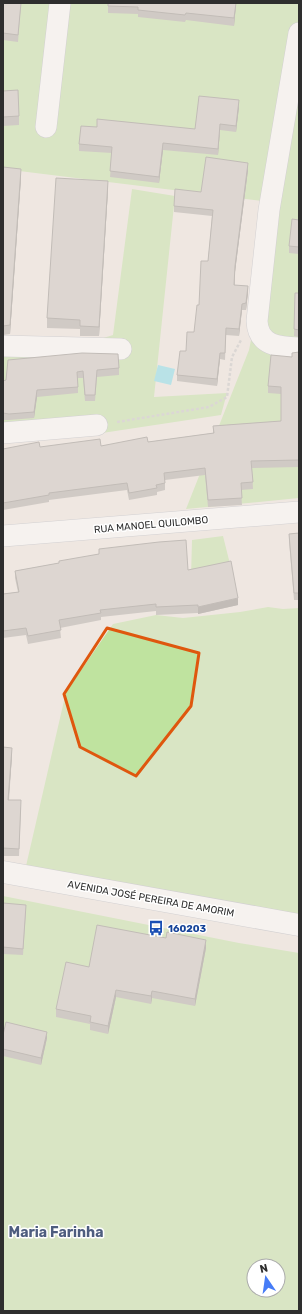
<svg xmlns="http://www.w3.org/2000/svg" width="302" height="1314" viewBox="0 0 302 1314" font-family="Rubik,sans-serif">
	<rect width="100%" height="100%" fill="#efe7e1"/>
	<path fill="#bfe39f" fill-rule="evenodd" d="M3 3H299V498L186 509 249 350 279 203 3 169Z
		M132 189 175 196 154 397 227 393 221 415 89 435 3 439V355H49L113 335Z
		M223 536 231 568 191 577 192 540Z
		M268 607 283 609 299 608V917L26 866 66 692 113 624 156 615 183 618 240 612Z
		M3 896 239 943 299 953V1311H3ZM254 1266H278V1290H254Z"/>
	<path fill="#78dced" d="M158 365 175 369 171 385 154 381Z"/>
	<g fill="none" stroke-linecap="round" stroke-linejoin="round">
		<g stroke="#b1b5be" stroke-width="22">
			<path id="minor" d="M299 33 269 210 257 321C258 346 279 347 299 348
				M46 127 60 3
				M3 346 121 349
				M3 433 97 425
				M3 536 299 512"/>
		</g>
		<g stroke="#b1b5be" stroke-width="23">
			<path id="secondary" d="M3 872 299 925"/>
		</g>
		<path stroke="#c4c4c4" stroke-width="2.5" stroke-dasharray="3 2" stroke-linecap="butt" d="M117 422 209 407 227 397 232 357 241 340"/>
		<use href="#minor" stroke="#fff" stroke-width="21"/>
		<use href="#secondary" stroke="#fff" stroke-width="22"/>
	</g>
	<path fill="#aca7a2" d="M3 3H21L18 42 3 40Z
		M108 3H236L234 26 186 20 185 22 138 17V14L108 13Z
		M3 91 19 116V125L3 126Z
		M239 107 236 132 220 130 218 155 163 150 159 183 110 177 112 153 79 151V144L97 127 195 129Z
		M3 167 21 178 10 334 3 335Z
		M248 170 235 272V285L248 292 246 310H242L239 336 226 335 225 360 220 359 217 386 177 381V375L194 332 208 261 212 216 174 212V206Z
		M108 190 99 336H80V329L47 328V318Z
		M299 220V254L289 253V246Z
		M295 293H299V337L294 336Z
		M299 352V467L252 468 253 489 241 490 242 505 208 507 205 475 165 480V490L157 492V495L129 500 127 490 49 500V502L3 510V449L40 447 101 446 148 442 213 433V426L281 421V394L268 393V386L292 357Z
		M8 360 119 368V375L97 377 95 401H85L83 378H78V393L37 397 34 418 9 420H3V381L6 380Z
		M299 533V600H294L289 541V534Z
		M99 549 188 570 238 605 198 614V613L156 615V611L101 617V620L60 628 61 638 28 644 26 635 3 638V594L18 592 15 578V571L59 563 99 554Z
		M3 747 12 756 9 800 21 808 19 856H3Z
		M3 903 26 911 23 955 3 954Z
		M206 948 195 1006 152 998 151 1004 116 997 108 1034 90 1030V1024L56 1017V1009L89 967Z
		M3 1035 47 1038 41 1065 3 1056Z"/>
	<path fill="#8c8884" d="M236 3V5L234 26V18Z
		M239 100V107L236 132V126Z
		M220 124V130L218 155V149Z
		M163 143V150L159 183V177Z
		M248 163V170L235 272V266Z
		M21 169V178L10 334V325Z
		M108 181V190L99 336V327Z
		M248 286V292L246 310V303Z
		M242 304V310L239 336V329Z
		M220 353V359L217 386V379Z
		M37 390V397L34 418V412Z
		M238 598V605L198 614V607Z
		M12 748V756L8 807V800Z
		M206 940V948L195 1006V999Z
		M116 990V997L108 1034V1026Z
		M152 991V998L151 1004V996Z
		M47 1032V1038L41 1065V1058Z"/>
	<path fill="#c8c2bc" stroke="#8c8884" d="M3 3H21L18 35 3 33Z
		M108 3H236L234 18 186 13 185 15 138 10V7L108 6Z
		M18 90 19 116 3 117V91Z
		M199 96 239 100 236 126 220 124 218 149 163 143 159 177 110 171 112 147 79 144 81 126 97 127V119L195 129Z
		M206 157 248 163 235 266 234 285 248 286 246 303 242 304 239 329 226 328 225 353H220L217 379 177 375 180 351H186L187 332H194L197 305H199L201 261H208L213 210 174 206 175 189 201 192Z
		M3 167 21 169 10 325 3 326Z
		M56 178 108 181 99 327 80 326V320L47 318Z
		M292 219 299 220V247L289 246Z
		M295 293H299V330L294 329Z
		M299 352V460L251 461 253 482 241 483 242 498 208 500 205 468 164 473 165 483 156 485 157 488 129 493 127 483 49 493V495L3 503V449L39 442 40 447 100 439 101 446 147 437 148 442 214 433 213 426 281 421V387L268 386 271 355 292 357V353Z
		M82 353 118 354 119 368 97 370 95 395H85L83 371 77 372 78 387 37 390 34 412 9 414 3 413V381L6 380 8 360Z
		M299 533V593H294L289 534Z
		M186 540 188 570 231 561 238 598 198 607V605L156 607V604L100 610 101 613 59 620 61 630 28 636 26 628 3 631V594L19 592 15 571 59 563V561L99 554V549L159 542Z
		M3 747 12 748 8 800H21L19 849 3 848Z
		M3 903 26 905 23 949 3 947Z
		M97 925 166 938 167 932 206 940 195 999 152 991 151 996 116 990 108 1026 90 1022 91 1016 56 1009 66 962 89 967Z
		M6 1022 47 1032 41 1058 3 1049V1035Z"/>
	<path d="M0 0H302V1314H0ZM107 628 199 653 191 706 136 776 80 747 64 694Z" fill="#efe7e1" fill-opacity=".55" fill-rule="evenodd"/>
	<path fill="none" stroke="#df570e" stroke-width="3" stroke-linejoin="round" d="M107 628 199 653 191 706 136 776 80 747 64 694Z"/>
	<defs>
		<g id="bus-bare" transform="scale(1.2)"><path d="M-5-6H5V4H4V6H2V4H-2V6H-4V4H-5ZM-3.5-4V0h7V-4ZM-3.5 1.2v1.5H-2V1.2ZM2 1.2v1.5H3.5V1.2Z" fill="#1a4fb4" stroke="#fff" stroke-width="2.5" paint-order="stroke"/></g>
	</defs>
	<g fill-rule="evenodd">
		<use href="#bus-bare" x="156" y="928"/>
	</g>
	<g text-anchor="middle" stroke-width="3" stroke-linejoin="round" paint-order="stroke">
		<g font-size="10" fill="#2e2e2e" stroke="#fff">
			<text transform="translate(151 524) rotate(-5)" y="4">RUA MANOEL QUILOMBO</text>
			<text transform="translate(151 898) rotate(10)" y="4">AVENIDA JOSÉ PEREIRA DE AMORIM</text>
		</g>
		<g font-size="10" font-weight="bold" fill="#164399" stroke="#fff" text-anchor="start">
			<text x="168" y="932">160203</text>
		</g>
		<g font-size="14" font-weight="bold" fill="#4e5d7f" stroke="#fff">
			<text x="56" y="1237">Maria Farinha</text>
		</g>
	</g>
	<rect width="302" height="1314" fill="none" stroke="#2e2e2e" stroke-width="8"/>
	<g transform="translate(266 1278) rotate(347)"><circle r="19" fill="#ffffff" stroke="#ababab"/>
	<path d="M0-3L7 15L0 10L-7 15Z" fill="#467cf7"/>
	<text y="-6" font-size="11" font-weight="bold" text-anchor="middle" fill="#2e2e2e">N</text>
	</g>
</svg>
